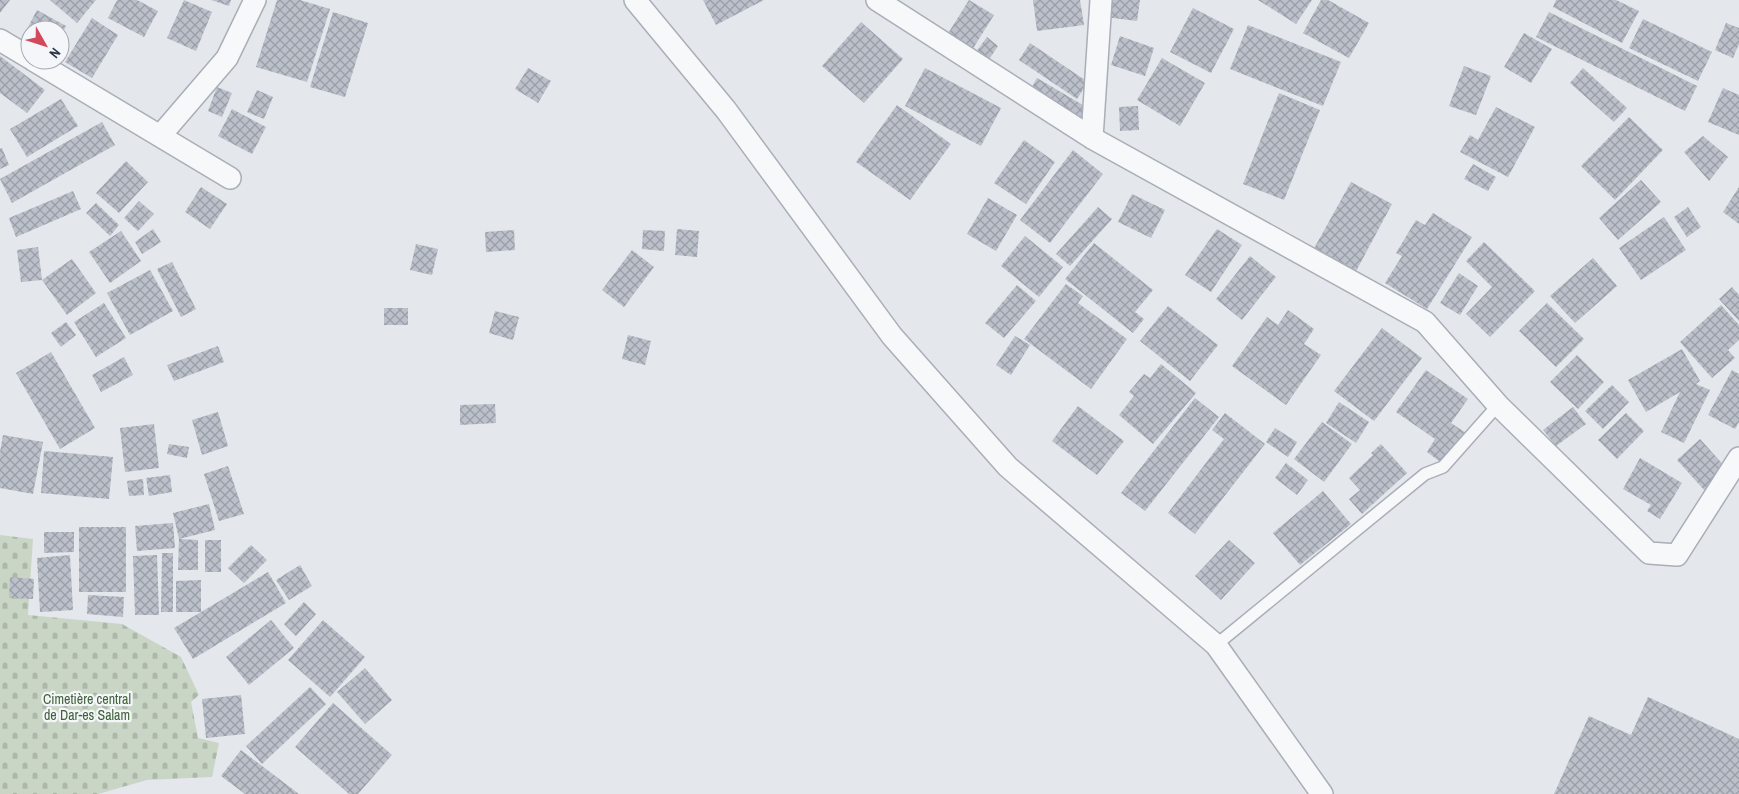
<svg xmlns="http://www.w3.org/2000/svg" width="1739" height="794" viewBox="0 0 1739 794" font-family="'Archivo Narrow',sans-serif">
	<defs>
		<pattern id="cemetery-stones" width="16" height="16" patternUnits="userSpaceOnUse" patternTransform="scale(1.25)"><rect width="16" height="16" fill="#c9d6c5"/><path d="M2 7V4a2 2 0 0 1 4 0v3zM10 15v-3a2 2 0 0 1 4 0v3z" fill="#adb8ab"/></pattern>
		<pattern id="building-cross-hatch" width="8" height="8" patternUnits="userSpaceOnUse" patternTransform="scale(1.25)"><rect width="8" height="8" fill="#bbc0ca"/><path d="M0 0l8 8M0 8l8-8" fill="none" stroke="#989da6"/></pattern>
	</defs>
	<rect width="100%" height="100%" fill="#e4e7ec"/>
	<path fill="url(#cemetery-stones)" d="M0 535 33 539 28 615 122 624 181 657 199 695 191 702 198 738 219 743 212 777 147 780 98 794H0Z"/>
	<path fill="url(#building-cross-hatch)" d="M0 0H10L0 13Z
		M50 0H96L77 23Z
		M117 0H137L158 11 144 37 108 18Z
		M184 0 212 12 196 51 167 38Z
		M211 0H231L229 6Z
		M277 0H300L330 9 307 82 256 67Z
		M703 0H764L716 25Z
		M969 0 994 15 972 50 947 35Z
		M1033 0H1080L1084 25 1037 31Z
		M1107 0H1140L1137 21 1105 17Z
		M1258 0H1312L1296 24Z
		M1321 0H1328L1369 23 1349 58 1303 33Z
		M1556 0H1616L1639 11 1622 43 1553 7Z
		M1193 8 1234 29 1211 73 1170 52Z
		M37 10 66 26 60 38V30H30V36L25 33Z
		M333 12 368 23 345 97 310 87Z
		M1549 12 1697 86 1685 111 1536 37Z
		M92 18 118 35 92 78 65 62Z
		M1643 19 1712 52 1698 81 1629 48Z
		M861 22 903 59 864 103 822 66Z
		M1726 23 1739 28V44L1733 58 1715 50Z
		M1248 25 1341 62 1323 106 1230 69Z
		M1524 33 1552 49 1531 83 1504 67Z
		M1120 36 1154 48 1145 76 1111 65Z
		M987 37 998 46 988 61 976 52Z
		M1030 43 1088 82 1077 99 1019 60Z
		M0 56 45 90 27 113 0 93Z
		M1162 58 1205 83 1180 126 1137 100Z
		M1464 66 1491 76 1476 115 1449 106Z
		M528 68 551 81 538 103 515 89Z
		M925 68 1001 108 981 146 905 106Z
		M1583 68 1627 108 1614 122 1570 83Z
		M1037 78 1088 108 1080 122 1029 92Z
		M217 87 232 93 222 117 208 111Z
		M1723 88 1739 95V135L1708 122Z
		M257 90 273 97 264 119 247 112Z
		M1279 93 1320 110 1284 200 1243 184Z
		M61 99 78 126 27 157 10 129Z
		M897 105 951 144 910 200 856 162Z
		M1138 106 1139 130 1120 131 1119 107Z
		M1496 107 1535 127 1508 177 1460 152 1470 135 1478 140Z
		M232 109 266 127 252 154 218 136Z
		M1629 117 1663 150 1615 200 1581 166Z
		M102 122 115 145 12 203 0 179Z
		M1703 136 1728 157 1709 181 1684 152Z
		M1024 140 1055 162 1026 204 994 183Z
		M2 148 9 165 0 169V149Z
		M1073 150 1103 174 1050 243 1020 220Z
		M126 161 148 182 119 213 96 193Z
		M1473 164 1496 177 1488 191 1464 179Z
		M1641 180 1661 202 1618 240 1599 218Z
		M1351 182 1392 204 1354 275 1312 252Z
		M201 187 227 204 210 229 185 212Z
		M1739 187V224L1723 212Z
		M73 191 81 209 16 237 9 218Z
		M1132 194 1165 210 1151 238 1118 222Z
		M988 198 1017 215 996 251 967 234Z
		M139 201 154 214 138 231 124 218Z
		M96 203 119 225 110 236 86 213Z
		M1098 207 1112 219 1070 266 1056 254Z
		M1688 207 1701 227 1687 237 1674 217Z
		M1433 213 1472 237 1427 309 1385 283 1402 256 1396 253 1416 220 1425 225Z
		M1664 217 1686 250 1641 280 1619 248Z
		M153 229 161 242 142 254 135 242Z
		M677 229 699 231 697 257 675 255Z
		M1217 229 1242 245 1211 292 1185 275Z
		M514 230 515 250 486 252 485 232Z
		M643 230 665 231 664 251 642 249Z
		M121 231 141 261 110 283 89 252Z
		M1025 236 1063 267 1039 297 1001 266Z
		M1484 242 1535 291 1490 337 1466 314 1492 287 1466 261Z
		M1094 243 1153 290 1135 312 1144 319 1133 333 1065 279Z
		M416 244 438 249 432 275 410 270Z
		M38 247 42 280 21 282 17 250Z
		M632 250 654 267 624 307 602 290Z
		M1250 256 1276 277 1242 320 1216 299Z
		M1593 258 1617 286 1575 323 1550 296Z
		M72 259 96 293 67 315 42 280Z
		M172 262 196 309 181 317 157 269Z
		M150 270 173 311 130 335 107 293Z
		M1459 273 1478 286 1460 315 1440 303Z
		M1066 284 1083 296 1078 303 1127 339 1091 389 1024 339Z
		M1017 285 1036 301 1004 338 985 323Z
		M1732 287 1739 295V321L1719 299Z
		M104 303 126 338 96 357 74 322Z
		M1547 303 1584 339 1556 367 1519 331Z
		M1721 305 1739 325V340L1728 350 1735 358 1712 378 1680 342Z
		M1168 306 1218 345 1190 381 1140 341Z
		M384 308H408V325H384Z
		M1288 310 1314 329 1304 344 1321 355 1286 405 1232 366 1267 317 1278 325Z
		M495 311 519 317 513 340 489 333Z
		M66 322 76 335 61 347 51 333Z
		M1382 328 1422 358 1374 421 1334 391Z
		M628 335 651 341 645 365 622 359Z
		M1015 336 1030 345 1011 375 996 365Z
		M218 346 224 362 174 381 167 365Z
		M1682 349 1700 381 1696 384 1710 390 1684 443 1661 432 1680 392 1646 412 1628 380Z
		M51 352 95 428 60 449 16 373Z
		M1577 355 1604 382 1578 409 1550 382Z
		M124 357 133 375 101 392 92 375Z
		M1161 364 1196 393 1153 444 1119 415 1134 396 1129 392 1144 374 1150 378Z
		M1426 370 1468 399 1451 423 1466 433 1443 464 1427 452 1435 439 1396 412Z
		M1732 370 1739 374V422L1735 429 1708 415Z
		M1612 385 1629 402 1603 429 1585 411Z
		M1195 398 1219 417 1145 511 1121 493Z
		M1339 402 1369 422 1356 443 1326 423Z
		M495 404 496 423 460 425V405Z
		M1078 406 1124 441 1097 475 1052 441Z
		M1573 407 1586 424 1556 446 1543 430Z
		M218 412 228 446 202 455 192 420Z
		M1225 413 1265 444 1195 534 1168 513 1224 439 1212 430Z
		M1626 413 1644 431 1617 459 1598 440Z
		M1322 422 1352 444 1324 482 1294 459Z
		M154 424 159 468 125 472 120 428Z
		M1275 428 1297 442 1288 457 1266 442Z
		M3 435 43 442 33 494 0 488V452Z
		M1700 439 1728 470 1705 491 1677 460Z
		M169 444 189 447 187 458 167 454Z
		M1381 444 1407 473 1362 514 1349 499 1360 490 1349 478 1373 455 1371 453Z
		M44 451 113 457 109 499 41 493Z
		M1640 458 1682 483 1660 519 1647 511 1651 505 1623 489Z
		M1286 463 1308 480 1297 495 1275 478Z
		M228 466 244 514 219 521 204 474Z
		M170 475 172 492 149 496 146 478Z
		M143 479 144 495 129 496 127 481Z
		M1323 491 1351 524 1300 565 1273 533Z
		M209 504 215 530 179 539 173 513Z
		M173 523 175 548 137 551 135 526Z
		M79 527H126V592H79Z
		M44 532H74V552L44 553Z
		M179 539 198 540V570H178Z
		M205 540H221V572H205Z
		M1229 540 1255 563 1221 600 1195 576Z
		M251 545 267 560 244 583 228 568Z
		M162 553H173V612H161Z
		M70 555 73 610 40 612 37 558Z
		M157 555 159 615H135L133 556Z
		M300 565 312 586 289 600 276 580Z
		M268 572 286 603 193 659 174 628 201 612H176V581L201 580V612Z
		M10 577 34 579 33 599 9 598Z
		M88 595 124 597 123 617 87 614Z
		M304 602 316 614 296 636 284 624Z
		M271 620 294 648 249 685 226 657Z
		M323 620 365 657 330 697 288 660Z
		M365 668 392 700 365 724 337 692Z
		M310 687 326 704 262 764 246 746Z
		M241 695 245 734 206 738 202 699Z
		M1648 697 1739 739V794H1554L1589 716 1631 735Z
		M333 703 392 755 358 794H349L295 747Z
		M241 750 299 794H245L221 776Z"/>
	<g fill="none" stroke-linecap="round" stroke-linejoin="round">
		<g stroke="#a9aeb7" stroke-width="14">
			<path id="lane" d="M1216 645 1425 474 1443 467 1498 405"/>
		</g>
		<g stroke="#a9aeb7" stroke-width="24">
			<path id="street" d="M635 0 726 110 892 336 1008 467 1216 645 1322 794
				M877 0 1092 138 1425 322 1498 405 1649 553 1677 555 1739 458
				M0 40 30 58
				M33 60 230 178
				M160 136 227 58 255 0
				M1092 138 1101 0"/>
		</g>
		<use href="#lane" stroke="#f7f8fa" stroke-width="11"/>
		<use href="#street" stroke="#f7f8fa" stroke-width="21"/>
	</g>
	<g text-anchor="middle" stroke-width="4.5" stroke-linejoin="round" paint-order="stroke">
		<g font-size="14" fill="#3f6138" stroke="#f4f6f9">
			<text x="87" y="704">Cimetière central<tspan x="87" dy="16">de Dar-es Salam</tspan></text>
		</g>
	</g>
	<g transform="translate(45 45) rotate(129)"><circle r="24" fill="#f4f6f9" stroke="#a4a8b1"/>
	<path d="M0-4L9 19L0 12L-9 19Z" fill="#d1495b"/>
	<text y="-8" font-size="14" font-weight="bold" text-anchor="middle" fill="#2b3445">N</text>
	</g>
</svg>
